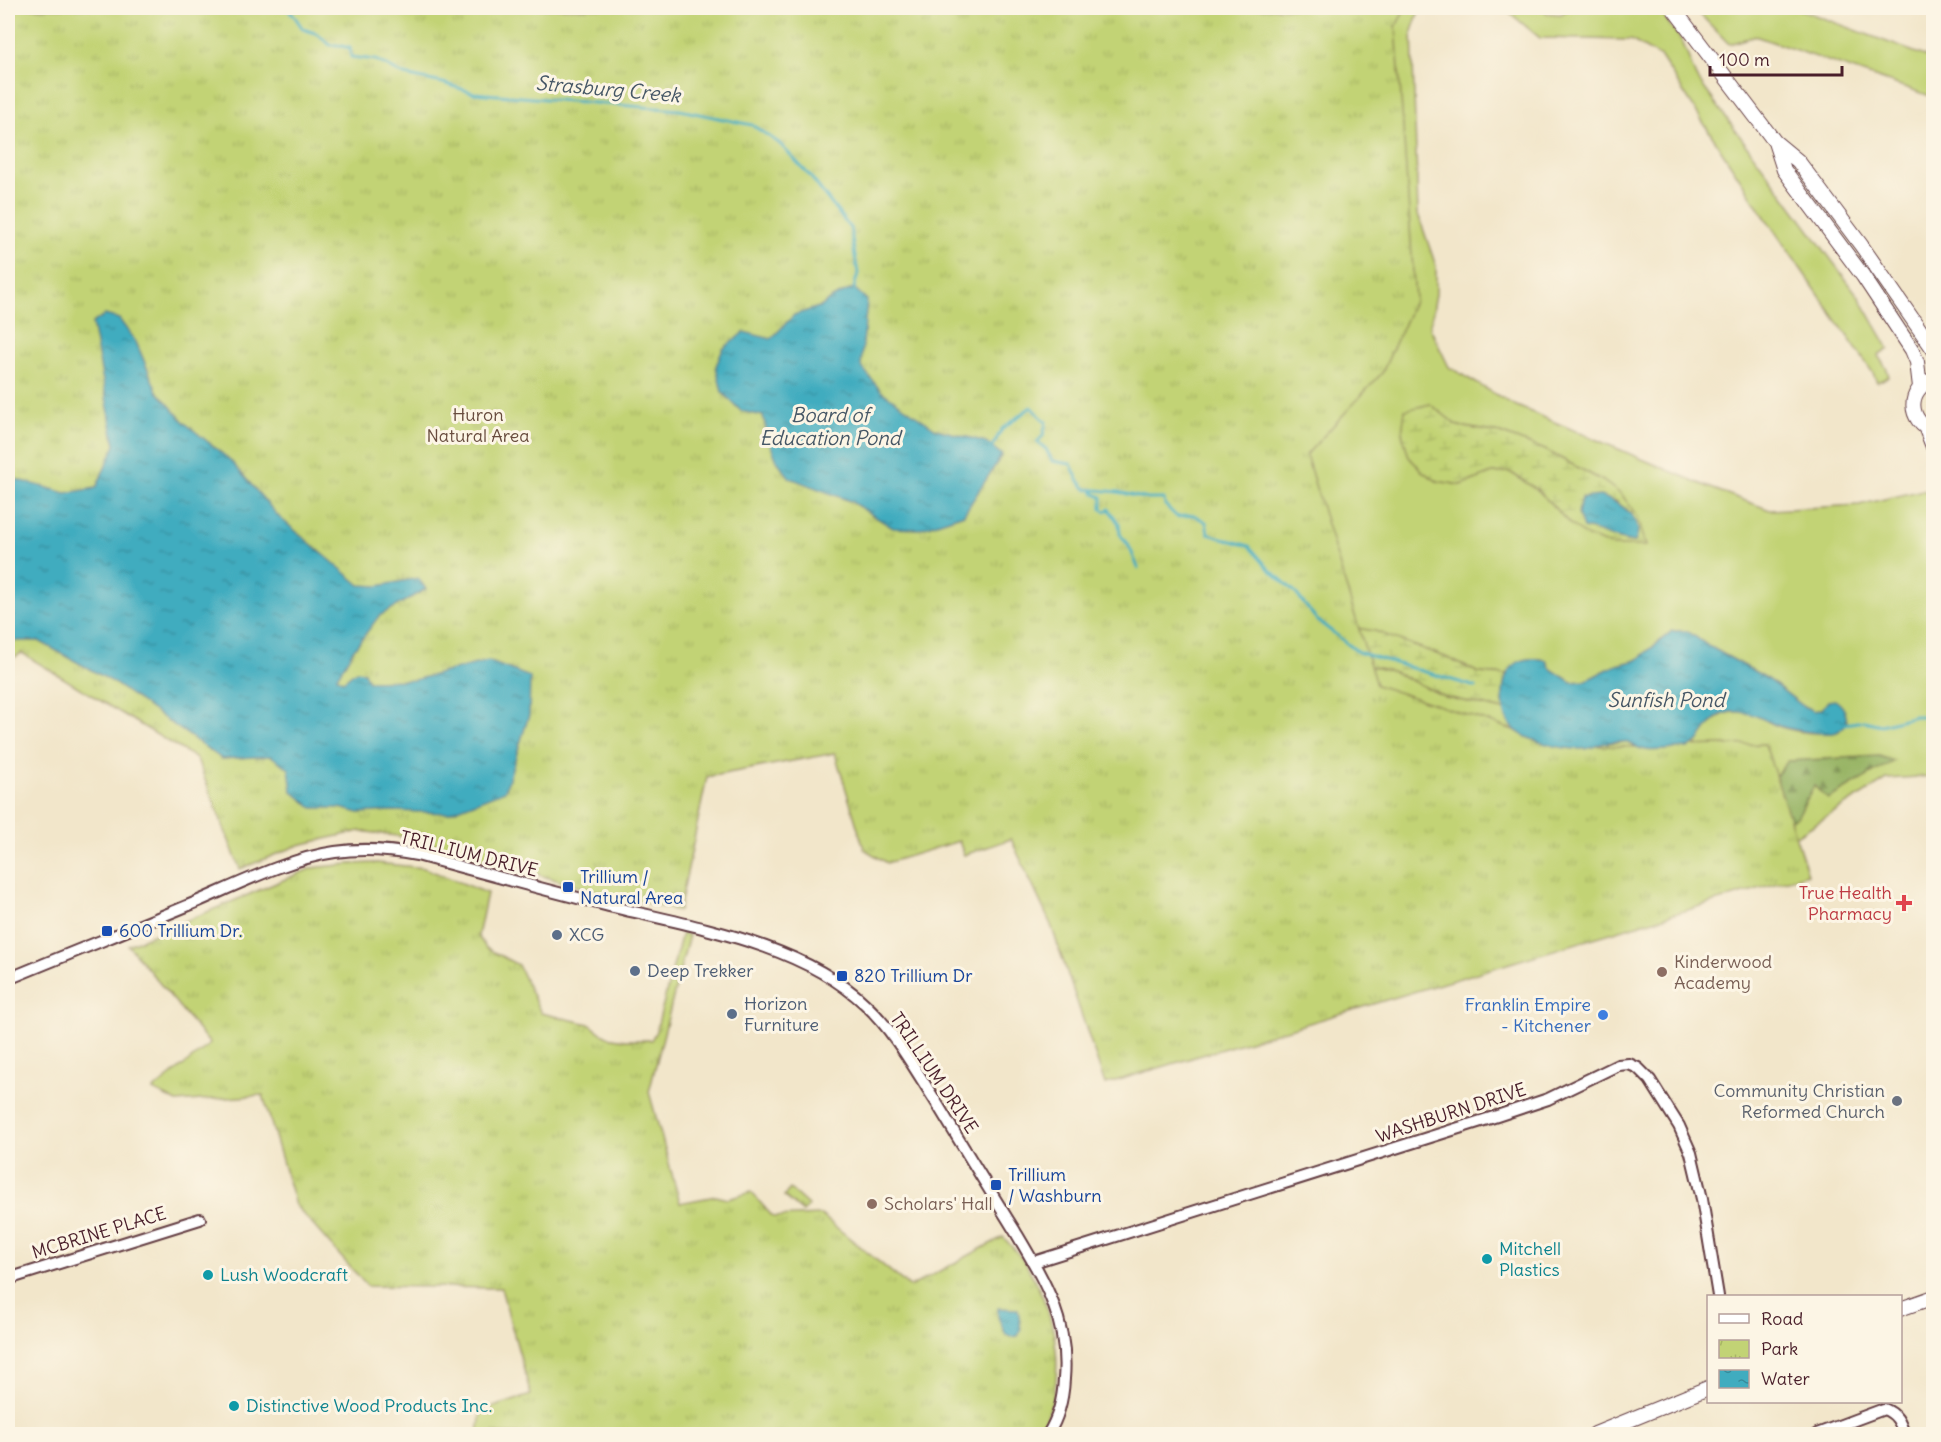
<svg xmlns="http://www.w3.org/2000/svg" width="1941" height="1442" viewBox="0 0 1941 1442" font-family="Delius,sans-serif">
	<defs>
		<pattern id="forest-firs" width="22" height="20" patternUnits="userSpaceOnUse" patternTransform="scale(1.5)"><rect width="22" height="20" fill="#99b566"/><path d="M5 1l3.5 6h-7zM16 11l3.5 6h-7z" fill="#7f9354"/></pattern>
		<pattern id="wetland-marsh" width="20" height="14" patternUnits="userSpaceOnUse" patternTransform="scale(1.5)"><rect width="20" height="14" fill="#c2d375"/><path d="M1 5h8M5 5V1M11 12h8M15 12V8" fill="none" stroke="#a8b565"/></pattern>
		<pattern id="park-tufts" width="24" height="20" patternUnits="userSpaceOnUse" patternTransform="scale(1.5)"><rect width="24" height="20" fill="#c2d375"/><path d="M3 7l-1-3M5 7V3M7 7l1-3M15 17l-1-3M17 17v-4M19 17l1-3" fill="none" stroke="#a8b565"/></pattern>
		<pattern id="water-ripples" width="26" height="14" patternUnits="userSpaceOnUse" patternTransform="scale(1.5)"><rect width="26" height="14" fill="#40acbf"/><path d="M2 4q2-2 4 0t4 0M15 11q2-2 4 0t4 0" fill="none" stroke="#388b9b"/></pattern>
	</defs>
	<rect width="100%" height="100%" fill="#fcf5e5"/>
	<filter id="ink" filterUnits="userSpaceOnUse"><feTurbulence type="fractalNoise" baseFrequency=".0167" numOctaves="2"/><feDisplacementMap in="SourceGraphic" scale="12" xChannelSelector="R" yChannelSelector="G"/><feConvolveMatrix kernelMatrix="1 2 1 2 8 2 1 2 1" color-interpolation-filters="sRGB"/></filter>
	<filter id="wash" filterUnits="userSpaceOnUse"><feTurbulence type="fractalNoise" baseFrequency=".008" numOctaves="4" result="noise"/><feDisplacementMap in="SourceGraphic" scale="24" xChannelSelector="R" yChannelSelector="G"/><feGaussianBlur stdDeviation="1.35" result="paint"/><feColorMatrix in="noise" values="0 0 0 0 0 0 0 0 0 0 0 0 0 0 0 0 0 1.4 0 .05"/><feComposite in="paint" operator="in"/></filter>
	<g filter="url(#wash)">
		<rect width="100%" height="100%" fill="#f2e6ca"/>
		<path fill="#c2d375" stroke="#867950" stroke-width="1.5" fill-rule="evenodd" d="M1389 8H1420L1412 31 1418 214 1436 266V294L1430 328 1449 367 1512 404 1708 487 1770 510 1859 505 1923 490 1933 496V776L1887 779 1796 836 1754 837 1357 718 1364 665 1392 671 1446 697 1504 710 1508 722 1587 750 1603 743 1625 742 1646 750 1697 742C1711 719 1725 706 1754 714 1761 716 1767 722 1775 725 1793 732 1821 736 1839 731L1822 709 1814 711 1803 706 1768 679 1707 645 1687 631H1672L1637 660 1614 666 1585 681 1571 682 1551 669 1546 660C1528 656 1517 661 1506 675L1479 673 1445 657 1375 632 1331 624 1267 398ZM1430 405 1458 426 1500 433 1545 450 1603 481 1570 524 1538 490 1510 472 1492 473 1461 485 1437 481 1422 471ZM1893 761 1814 786 1797 816 1762 792Z
			M1504 8H1542L1547 13 1561 14 1571 8H1657L1682 41 1696 77 1859 297 1889 349 1878 356 1887 369 1889 377 1877 382 1873 373 1758 207 1661 57 1631 40 1540 38Z
			M1694 8H1796L1933 59V97L1755 36 1729 44Z"/>
		<path fill="url(#forest-firs)" stroke="#726a48" stroke-width="1.5" d="M1879 756 1894 761 1828 799 1814 786 1797 817 1774 828 1762 792 1788 761Z"/>
		<path fill="url(#wetland-marsh)" stroke="#867950" stroke-width="1.5" fill-rule="evenodd" d="M1430 404 1458 426 1500 433 1545 450 1603 481 1622 495 1638 517 1646 546H1613L1588 537 1570 524 1538 490 1510 472 1492 473 1461 485 1437 481 1422 471 1409 457 1402 433 1405 410ZM1614 500 1632 514 1635 542C1617 541 1613 535 1596 530Z
			M1331 624 1375 631 1445 657 1479 673 1506 675 1503 697 1504 710 1446 697 1392 671 1364 665Z"/>
		<path fill="url(#park-tufts)" stroke="#867950" stroke-width="1.5" d="M8 8H1406L1396 26 1415 299 1382 373 1306 455 1376 685 1559 745 1639 747 1765 744 1808 874 1105 1084 1051 925 1011 839 964 855 959 841 887 863 864 849 835 753 707 777 679 911 573 885 419 839 360 831 299 845 240 869 197 759 22 653 8 661Z
			M377 863 424 868 487 893 478 936 486 948 518 965 541 1013 589 1024 607 1037 625 1040H651L656 1031 682 933 689 935 649 1092 680 1203 716 1196 728 1199 751 1192 773 1217 821 1215 910 1287 1003 1237C1011 1246 1020 1255 1027 1266 1058 1318 1069 1379 1039 1434H478L481 1411 531 1395 501 1288 367 1286 295 1205 263 1095 177 1102 153 1090 210 1044 128 945 312 868 349 864Z
			M790 1189 809 1206 803 1212 784 1196Z"/>
		<path fill="url(#water-ripples)" stroke="#456675" stroke-width="1.5" d="M854 288 867 300 861 366 881 391 936 429 986 442 1002 455 964 514 919 529 893 528 850 501 790 478 777 461 769 441 763 416 741 411 722 392 716 366 723 349 744 332 771 339 794 315 822 306 830 299Z
			M105 315 119 319 136 342 157 391 185 423 230 460 279 517 360 585 378 586 418 578 426 589 379 616 352 652 337 677 343 681 356 671 364 672 368 681 414 680 488 661 530 677 529 715 505 791 448 813 392 811 359 813 340 808H313L292 791 289 769 271 756 222 759 111 681 39 641H8V477L66 493 96 488 115 445 92 323Z
			M1600 496C1619 502 1647 518 1635 542 1616 541 1602 531 1583 528L1578 514 1581 498Z
			M1672 631H1687L1707 645 1768 679 1803 706 1814 711 1822 709 1828 701 1835 700C1844 706 1846 712 1847 723 1844 726 1841 730 1837 732 1826 736 1785 729 1774 724 1762 719 1754 713 1740 712 1705 709 1707 744 1687 748 1677 749 1655 752 1646 750 1638 749 1631 743 1624 742 1617 741 1608 742 1601 744 1595 746 1590 749 1584 749 1564 750 1520 741 1509 723 1503 715 1503 702 1503 692 1505 665 1520 655 1546 660L1551 669 1571 682 1585 681 1614 666 1637 660Z
			M998 1308 1018 1309 1021 1330 1018 1336 1012 1337 1006 1335 998 1317Z"/>
		<g fill="none" stroke-linecap="round" stroke-linejoin="round">
			<path stroke="#40acbf" stroke-width="3" d="M286 8 293 14 303 29 318 34 330 45H337L350 48 351 57 376 60 404 75 443 83 474 93 680 110 752 125 779 143 810 176 850 228 858 273 854 288
				M992 447 1002 429 1031 407 1046 422 1043 436 1037 442 1046 449 1052 461 1071 464 1078 480 1086 489 1118 492 1148 499H1164L1165 505 1177 517 1194 515 1206 522 1208 533 1215 536 1249 546 1270 570 1294 591 1317 620 1358 652 1476 687
				M1092 490 1095 494 1102 497V509L1105 511 1109 509 1119 524 1120 534 1130 548 1138 568
				M1844 724 1864 721 1881 725 1915 716H1934"/>
		</g>
	</g>
	<g filter="url(#ink)">
		<g fill="none" stroke-linecap="round" stroke-linejoin="round">
			<g stroke="#633d43" stroke-width="14">
				<path id="minor" d="M8 979C70 953 132 929 194 903 236 885 290 858 335 852 362 848 390 850 417 855 479 872 542 889 605 905 689 926 800 942 865 1004 895 1032 914 1068 936 1102 962 1145 988 1188 1015 1231 1044 1280 1069 1320 1064 1379 1063 1399 1059 1417 1048 1434
					M1034 1262 1497 1116 1548 1099 1618 1065 1629 1064 1638 1068 1650 1080 1679 1126 1691 1153 1702 1199 1718 1296
					M8 1279 200 1219
					M1817 1434 1884 1409C1897 1414 1900 1422 1904 1434"/>
			</g>
			<g stroke="#633d43" stroke-width="16">
				<path id="major" d="M1673 8 1775 142 1798 161 1861 245 1934 350
					M1775 142 1784 170 1863 276 1912 350 1917 362 1920 387
					M1934 379C1906 389 1907 421 1934 432
					M1926 429 1934 449
					M1900 1309 1934 1297
					M1595 1434 1708 1388"/>
			</g>
			<use href="#minor" stroke="#fff" stroke-width="10"/>
			<use href="#major" stroke="#fff" stroke-width="14"/>
		</g>
	</g>
	<g fill="#1a4fb4" stroke="#fcf5e5" stroke-width="2">
		<rect x="562" y="881" width="12" height="12" rx="3"/>
		<rect x="101" y="925" width="12" height="12" rx="3"/>
		<rect x="836" y="970" width="12" height="12" rx="3"/>
		<rect x="990" y="1179" width="12" height="12" rx="3"/>
	</g>
	<path fill="#e0444e" stroke="#fcf5e5" stroke-width="2" d="M1901 894h6v6h6v6h-6v6h-6v-6h-6v-6h6z"/>
	<g fill="#5c6f8a" stroke="#fcf5e5" stroke-width="2">
		<circle cx="557" cy="935" r="6"/>
		<circle cx="635" cy="971" r="6"/>
		<circle cx="732" cy="1014" r="6"/>
	</g>
	<g fill="#8d6e63" stroke="#fcf5e5" stroke-width="2">
		<circle cx="1662" cy="972" r="6"/>
		<circle cx="872" cy="1204" r="6"/>
	</g>
	<circle fill="#3f7fe0" stroke="#fcf5e5" stroke-width="2" cx="1603" cy="1015" r="6"/>
	<circle fill="#6b7280" stroke="#fcf5e5" stroke-width="2" cx="1897" cy="1101" r="6"/>
	<g fill="#0f9aa8" stroke="#fcf5e5" stroke-width="2">
		<circle cx="1487" cy="1259" r="6"/>
		<circle cx="208" cy="1275" r="6"/>
		<circle cx="234" cy="1406" r="6"/>
	</g>
	<g text-anchor="middle" stroke-width="6" stroke-linejoin="round" paint-order="stroke">
		<g font-size="18" fill="#684c3e" stroke="#fcf5e5">
			<text x="478" y="421">Huron<tspan x="478" dy="21">Natural Area</tspan></text>
		</g>
		<g font-size="18" fill="#4a1f2b" stroke="#fcf5e5">
			<text transform="translate(469 854) rotate(14)" y="6">TRILLIUM DRIVE</text>
			<text transform="translate(934 1073) rotate(56)" y="6">TRILLIUM DRIVE</text>
			<text transform="translate(1451 1113) rotate(-18)" y="6">WASHBURN DRIVE</text>
			<text transform="translate(99 1233) rotate(-17)" y="6">MCBRINE PLACE</text>
		</g>
		<g font-size="18" fill="#164399" stroke="#fcf5e5" text-anchor="start">
			<text x="580" y="883">Trillium /<tspan x="580" dy="21">Natural Area</tspan></text>
			<text x="119" y="937">600 Trillium Dr.</text>
			<text x="854" y="982">820 Trillium Dr</text>
			<text x="1008" y="1181">Trillium<tspan x="1008" dy="21">/ Washburn</tspan></text>
		</g>
		<g font-size="18" fill="#be3a42" stroke="#fcf5e5" text-anchor="end">
			<text x="1892" y="899">True Health<tspan x="1892" dy="21">Pharmacy</tspan></text>
		</g>
		<g font-size="18" fill="#4e5e75" stroke="#fcf5e5" text-anchor="start">
			<text x="569" y="941">XCG</text>
			<text x="647" y="977">Deep Trekker</text>
			<text x="744" y="1010">Horizon<tspan x="744" dy="21">Furniture</tspan></text>
		</g>
		<g font-size="18" fill="#785e54" stroke="#fcf5e5" text-anchor="start">
			<text x="1674" y="968">Kinderwood<tspan x="1674" dy="21">Academy</tspan></text>
			<text x="884" y="1210">Scholars' Hall</text>
		</g>
		<g font-size="18" fill="#366cbe" stroke="#fcf5e5" text-anchor="end">
			<text x="1591" y="1011">Franklin Empire<tspan x="1591" dy="21">- Kitchener</tspan></text>
		</g>
		<g font-size="18" fill="#5b616d" stroke="#fcf5e5" text-anchor="end">
			<text x="1885" y="1097">Community Christian<tspan x="1885" dy="21">Reformed Church</tspan></text>
		</g>
		<g font-size="18" fill="#0d838f" stroke="#fcf5e5" text-anchor="start">
			<text x="1499" y="1255">Mitchell<tspan x="1499" dy="21">Plastics</tspan></text>
			<text x="220" y="1281">Lush Woodcraft</text>
			<text x="246" y="1412">Distinctive Wood Products Inc.</text>
		</g>
		<g font-size="20" font-style="italic" fill="#465766" stroke="#fcf5e5">
			<text transform="translate(608 89) rotate(5)" y="7">Strasburg Creek</text>
			<text x="830" y="422">Board of<tspan x="830" dy="23">Education Pond</tspan></text>
			<text x="1666" y="707">Sunfish Pond</text>
		</g>
	</g>
	<rect width="1941" height="1442" fill="none" stroke="#fcf5e5" stroke-width="30"/>
	<rect x="1707" y="1295" width="195" height="108" fill="#fcf5e5" stroke="#b59f9b" stroke-width="1.5"/>
	<rect x="1719" y="1314" width="30" height="9" fill="#ffffff" stroke="#b59f9b" stroke-width="1.5"/>
	<text x="1761" y="1325" font-size="18" fill="#4a1f2b">Road</text>
	<rect x="1719" y="1340" width="30" height="18" fill="url(#park-tufts)" stroke="#b59f9b" stroke-width="1.5"/>
	<text x="1761" y="1355" font-size="18" fill="#4a1f2b">Park</text>
	<rect x="1719" y="1370" width="30" height="18" fill="url(#water-ripples)" stroke="#b59f9b" stroke-width="1.5"/>
	<text x="1761" y="1385" font-size="18" fill="#4a1f2b">Water</text>
	<path d="M1710 66v9h132v-9" fill="none" stroke="#4a1f2b" stroke-width="3"/>
	<text x="1719" y="66" font-size="18" fill="#4a1f2b" stroke="#fcf5e5" stroke-width="4.5" paint-order="stroke">100 m</text>
</svg>
